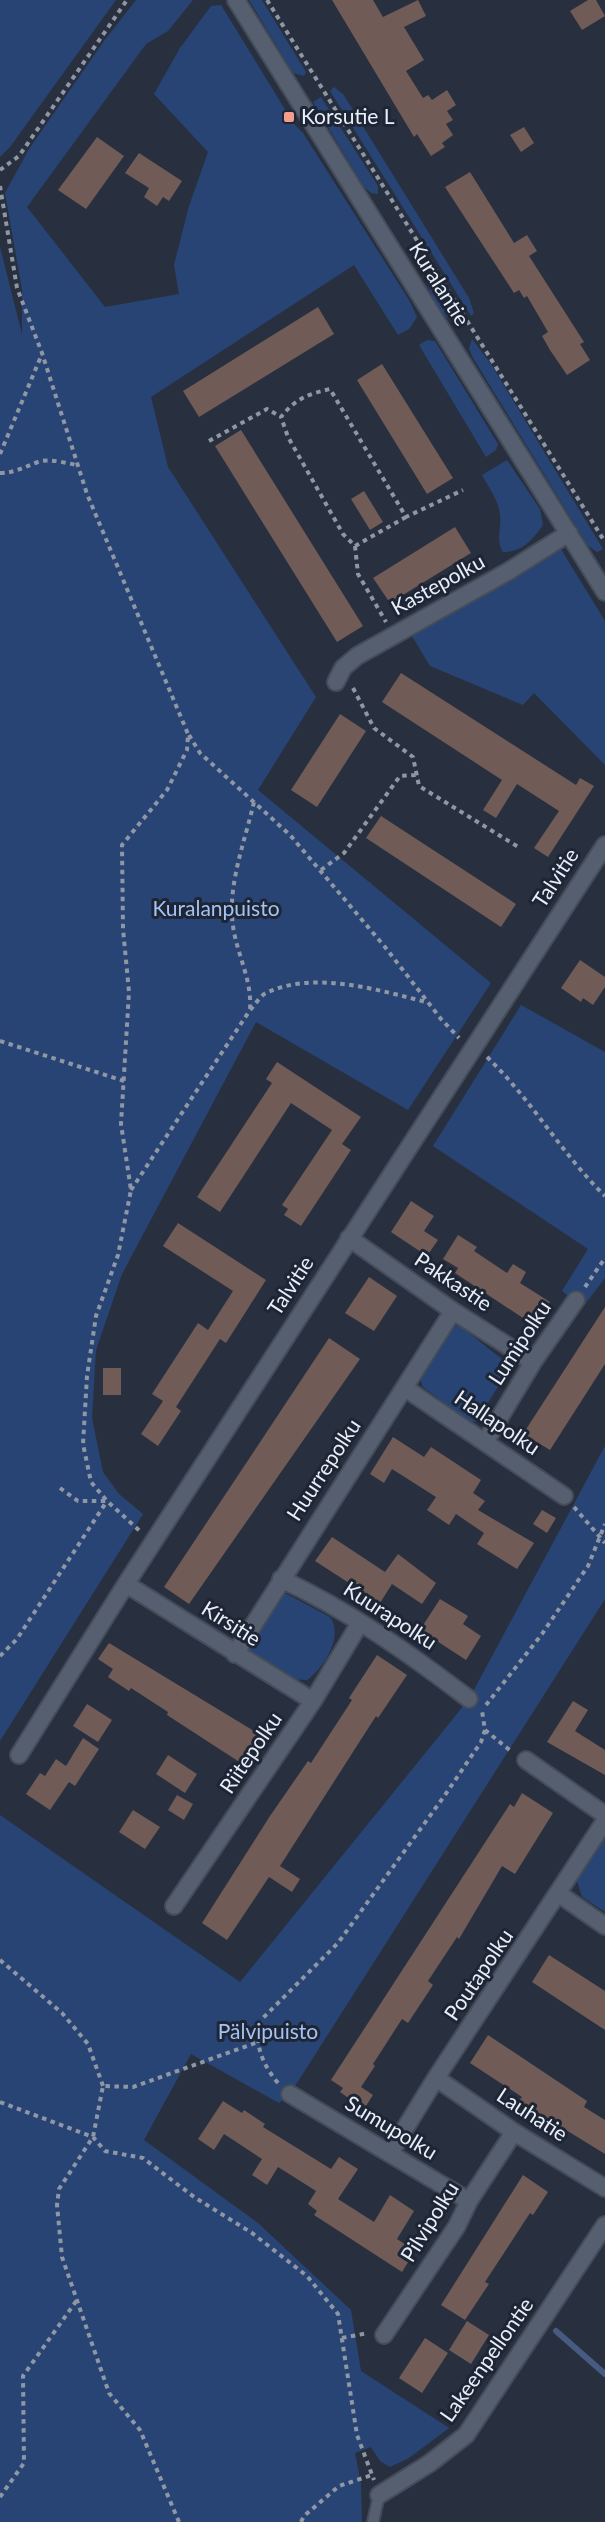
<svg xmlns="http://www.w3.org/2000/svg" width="605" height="2522" viewBox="0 0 605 2522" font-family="Lato,sans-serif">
	<rect width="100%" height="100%" fill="#28303f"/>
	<path fill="#284475" d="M0 0H116L10 147 0 157Z
		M136 0H193L168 31 146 44 27 207 105 307 179 294 174 265 189 206 208 152 154 94 180 48 211 6 221 5 294 124 303 133 409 300 417 317 409 329 398 335 354 265 151 397 168 467 316 697 258 790 491 983 408 1110 256 1022 122 1274 96 1350 92 1418 103 1472 119 1494 143 1514 0 1741V247L22 334V290L5 193 29 149 104 41Z
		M249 0H262L306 72 304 76 293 73Z
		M334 87 343 94 469 298 474 313 471 316 330 91Z
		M321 97 378 186V194L371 193 364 187 313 102Z
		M430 272 455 309 460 320 455 323C440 316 432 296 426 281Z
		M472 339 491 364 603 549 597 552 588 546 473 358 469 349Z
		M427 340 435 341 498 444 496 450 486 457 419 345Z
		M507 460 540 509 543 525C532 540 523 552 503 552 495 539 502 530 500 515 499 501 489 488 482 475Z
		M559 546 605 621V765L534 693 523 705 430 666 412 636Z
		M521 1005 605 1052V1278L583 1307 562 1291 588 1249 433 1146Z
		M459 1325 508 1364 509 1369 476 1422 469 1421 423 1387 420 1379 455 1326Z
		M605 1446V1599L290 2094 279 2103 191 2054 144 2140 258 2223 351 2310 361 2371 449 2428 409 2458 390 2467 380 2461 371 2447 355 2453 361 2484 362 2522H0V1815L240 1982 469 1699Z
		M283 1592 330 1617C344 1636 324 1668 307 1680L290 1679 247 1650V1646Z
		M605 1839V1912L582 1897 577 1881 601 1841Z"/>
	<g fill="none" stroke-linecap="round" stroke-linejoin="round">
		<path stroke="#475a80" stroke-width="6" d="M556 2331 605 2374"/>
	</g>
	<path fill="#705b56" d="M332 0H373L383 17 418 0 426 16 404 27 424 60 406 71 423 98 428 95 432 100 447 90 456 105 447 111 453 120 446 124 453 135 442 143 445 147 431 156 417 134 414 137Z
		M588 0H596L605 16 582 30 570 11Z
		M524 127 534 143 521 152 510 135Z
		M97 137 124 156 86 209 58 190Z
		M139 153 182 181 169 201 163 197 157 206 144 197 149 188 125 173Z
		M470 172 514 243 527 235 537 251 529 256 584 342 580 344 590 360 567 375 550 350 542 336 548 332 527 296 524 298 519 290 514 293 445 187Z
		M318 307 334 334 199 417 183 391Z
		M382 364 453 478 427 494 357 380Z
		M241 430 363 626 337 642 215 446Z
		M364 491 383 522 370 530 351 499Z
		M455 527 471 553 390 603 373 578Z
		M401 673 576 785 580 778 594 786 548 857 534 848 559 811 517 784 496 818 483 810 502 780 382 702Z
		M340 714 366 731 317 807 291 790Z
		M381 816 516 904 501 927 366 838Z
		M580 960 605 977V987L593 1005 583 998 581 1002 561 988Z
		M277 1062 361 1117 342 1144 351 1150 301 1226 284 1215 288 1209 282 1205 332 1130 291 1103 220 1212 197 1197 272 1083 266 1079Z
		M411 1201 434 1216 424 1231 438 1240 427 1256 391 1232Z
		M178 1223 266 1280 226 1343 220 1339 176 1407 181 1411 158 1446 141 1434 163 1401 152 1394 198 1323 208 1330 233 1291 163 1246Z
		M458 1235 477 1247 474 1251 507 1273 513 1264 526 1272 520 1283 550 1302 535 1326 455 1273 458 1268 443 1259Z
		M369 1277 397 1296 374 1331 345 1313Z
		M605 1307V1364L550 1450 523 1434Z
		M329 1338 360 1359 189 1604 164 1587Z
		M103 1368H121V1395H103Z
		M393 1437 424 1457 431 1447 481 1480 473 1493 485 1501 478 1510 534 1543 517 1569 477 1544 484 1533 456 1514 449 1525 427 1510 436 1497 392 1469 384 1483 370 1474Z
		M542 1510 556 1518 547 1533 533 1524Z
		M332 1537 385 1572 398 1554 436 1583 422 1604 392 1584 380 1603 315 1561Z
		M440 1599 468 1616 463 1624 481 1636 466 1660 420 1630Z
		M109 1643 262 1736 244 1765 167 1715 168 1712 131 1688 129 1691 108 1677 113 1669 98 1659Z
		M377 1655 407 1675 378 1718 376 1716 280 1866 300 1879 292 1892 269 1877 227 1940 202 1923 270 1816 308 1761 311 1763 352 1700 349 1698Z
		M573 1701 588 1710 575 1731 605 1750V1775L547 1742Z
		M87 1704 112 1720 98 1742 73 1726Z
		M83 1738 99 1749 75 1786 69 1782 50 1810 26 1794 40 1773 45 1776 56 1759 66 1766Z
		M168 1755 197 1774 185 1793 156 1774Z
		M522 1793 553 1813 515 1874 502 1866 459 1939 457 1937 428 1981 433 1985 408 2023 402 2019 373 2064 375 2066 361 2087 373 2095 364 2109 340 2092 343 2088 331 2080 510 1804 514 1807Z
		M177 1795 193 1804 184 1820 168 1810Z
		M133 1810 160 1827 145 1849 119 1832Z
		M549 1955 605 1991V2030L532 1982Z
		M488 2035 587 2101 584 2107 605 2120V2154L519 2101 522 2097 470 2063Z
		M223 2101 242 2113 244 2110 265 2124 263 2127 331 2169 339 2157 358 2169 338 2199 374 2222 390 2195 414 2211 397 2239 415 2251 402 2272 314 2215 317 2211 308 2204 316 2191 278 2167 267 2185 252 2175 262 2159 224 2134 214 2150 198 2139Z
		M523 2175 548 2192 533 2215 530 2213 485 2282 489 2284 465 2320 441 2305Z
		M467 2321 489 2335 471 2364 449 2350Z
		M425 2338 448 2353 422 2393 399 2378Z"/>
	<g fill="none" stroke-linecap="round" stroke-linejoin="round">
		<g stroke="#444c59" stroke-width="14">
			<path id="service" d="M373 2522 379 2495"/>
		</g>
		<g stroke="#444c59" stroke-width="20">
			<path id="minor" d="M336 682 343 668 357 656 509 571 569 533
				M349 1238 453 1311 533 1362
				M405 1388 564 1496
				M485 1442 533 1362 576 1300
				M281 1579C348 1610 410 1654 469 1699
				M126 1584 313 1701
				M235 1654 453 1311
				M19 1755 126 1584 605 845
				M526 1760 605 1815
				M559 1894 605 1926
				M174 1906 313 1701 360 1623
				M436 2078 514 2132 605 2188
				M290 2094 469 2201
				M390 2153 436 2078 605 1821
				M384 2335 457 2226 469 2201 514 2132
				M379 2495 430 2463 466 2435 605 2225"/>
		</g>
		<g stroke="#444c59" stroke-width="20">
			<path id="tertiary" d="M236 0 605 592"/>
		</g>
		<path stroke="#9097a4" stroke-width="4" stroke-dasharray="4.5 4.5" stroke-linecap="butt" d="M267 0 605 542
			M0 170 19 156 127 0
			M0 186 17 288 42 353 87 494 188 734 187 750 167 790 122 845 123 929 129 992 121 1124 131 1190 118 1255 96 1316 87 1376 83 1444 91 1482 107 1501 141 1532
			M209 441 267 409 281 417
			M0 454 42 354
			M0 473C15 473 24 467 38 462 50 458 65 463 77 465
			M406 517 355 546 343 534 288 437 281 417C295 399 308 394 330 389L406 517 463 490
			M355 546 358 574 386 622
			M353 688 374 728 413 757 419 786 520 848
			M189 735 200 753 290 835 385 947 441 1019 459 1038
			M321 870 344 853 400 776 417 775
			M250 1009C252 979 237 955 233 926 227 886 245 841 254 802
			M0 1041 124 1081
			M487 1057C531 1099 561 1153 605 1196
			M131 1190 250 1010C255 1005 260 996 266 993 314 970 378 990 426 1002
			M585 1287 605 1258
			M60 1488 78 1501H106
			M574 1507 605 1543
			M0 1656 17 1639 107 1501
			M486 1705 542 1634 588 1566 605 1524
			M485 1730 512 1752
			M0 1960 62 2013 88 2044 103 2086
			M278 2083C263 2065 253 2044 261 2020L338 1943 445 1795 481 1742 485 1730 482 1711
			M0 2102 93 2137 105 2151 143 2158 194 2197 252 2233 307 2276 338 2314 357 2435 374 2480
			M342 2338 368 2333
			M0 2497 24 2463 23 2376 77 2300
			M179 2522 140 2430 109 2393 62 2257 57 2205 59 2189 93 2137 103 2086 133 2087 258 2042
			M301 2522 304 2516 339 2486 372 2475"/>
		<use href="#service" stroke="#555f6f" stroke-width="10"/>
		<use href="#minor" stroke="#555f6f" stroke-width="16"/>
		<use href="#tertiary" stroke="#555f6f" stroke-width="16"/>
	</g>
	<rect fill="#f49d8d" stroke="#1e2635" stroke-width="2" x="283" y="111" width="12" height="12" rx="3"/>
	<g text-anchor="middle" stroke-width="6" stroke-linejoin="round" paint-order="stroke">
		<g font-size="21" fill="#e9eff9" stroke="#1e2635" text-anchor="start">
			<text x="301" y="124">Korsutie L</text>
		</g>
		<g font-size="21" fill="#e9eff9" stroke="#1e2635">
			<text transform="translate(439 284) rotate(58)" y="7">Kuralantie</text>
			<text transform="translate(438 585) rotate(-29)" y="7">Kastepolku</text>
			<text transform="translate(556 878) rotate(-57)" y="7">Talvitie</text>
			<text transform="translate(453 1282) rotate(34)" y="7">Pakkastie</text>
			<text transform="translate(291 1286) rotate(-57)" y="7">Talvitie</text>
			<text transform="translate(520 1343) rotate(-57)" y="7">Lumipolku</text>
			<text transform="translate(497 1423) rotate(34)" y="7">Hallapolku</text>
			<text transform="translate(324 1470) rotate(-57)" y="7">Huurrepolku</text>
			<text transform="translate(390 1616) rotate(33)" y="7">Kuurapolku</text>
			<text transform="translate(231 1624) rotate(32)" y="7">Kirsitie</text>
			<text transform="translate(251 1753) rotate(-56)" y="7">Riitepolku</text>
			<text transform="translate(479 1975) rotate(-56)" y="7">Poutapolku</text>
			<text transform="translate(532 2115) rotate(33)" y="7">Lauhatie</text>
			<text transform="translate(391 2128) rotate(31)" y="7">Sumupolku</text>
			<text transform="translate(430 2222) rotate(-58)" y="7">Pilvipolku</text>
			<text transform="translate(487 2360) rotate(-55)" y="7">Lakeenpellontie</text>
		</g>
		<g font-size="21" fill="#a5c2f4" stroke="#1e2635">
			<text x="216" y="916">Kuralanpuisto</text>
			<text x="268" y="2039">Pälvipuisto</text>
		</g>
	</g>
</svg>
